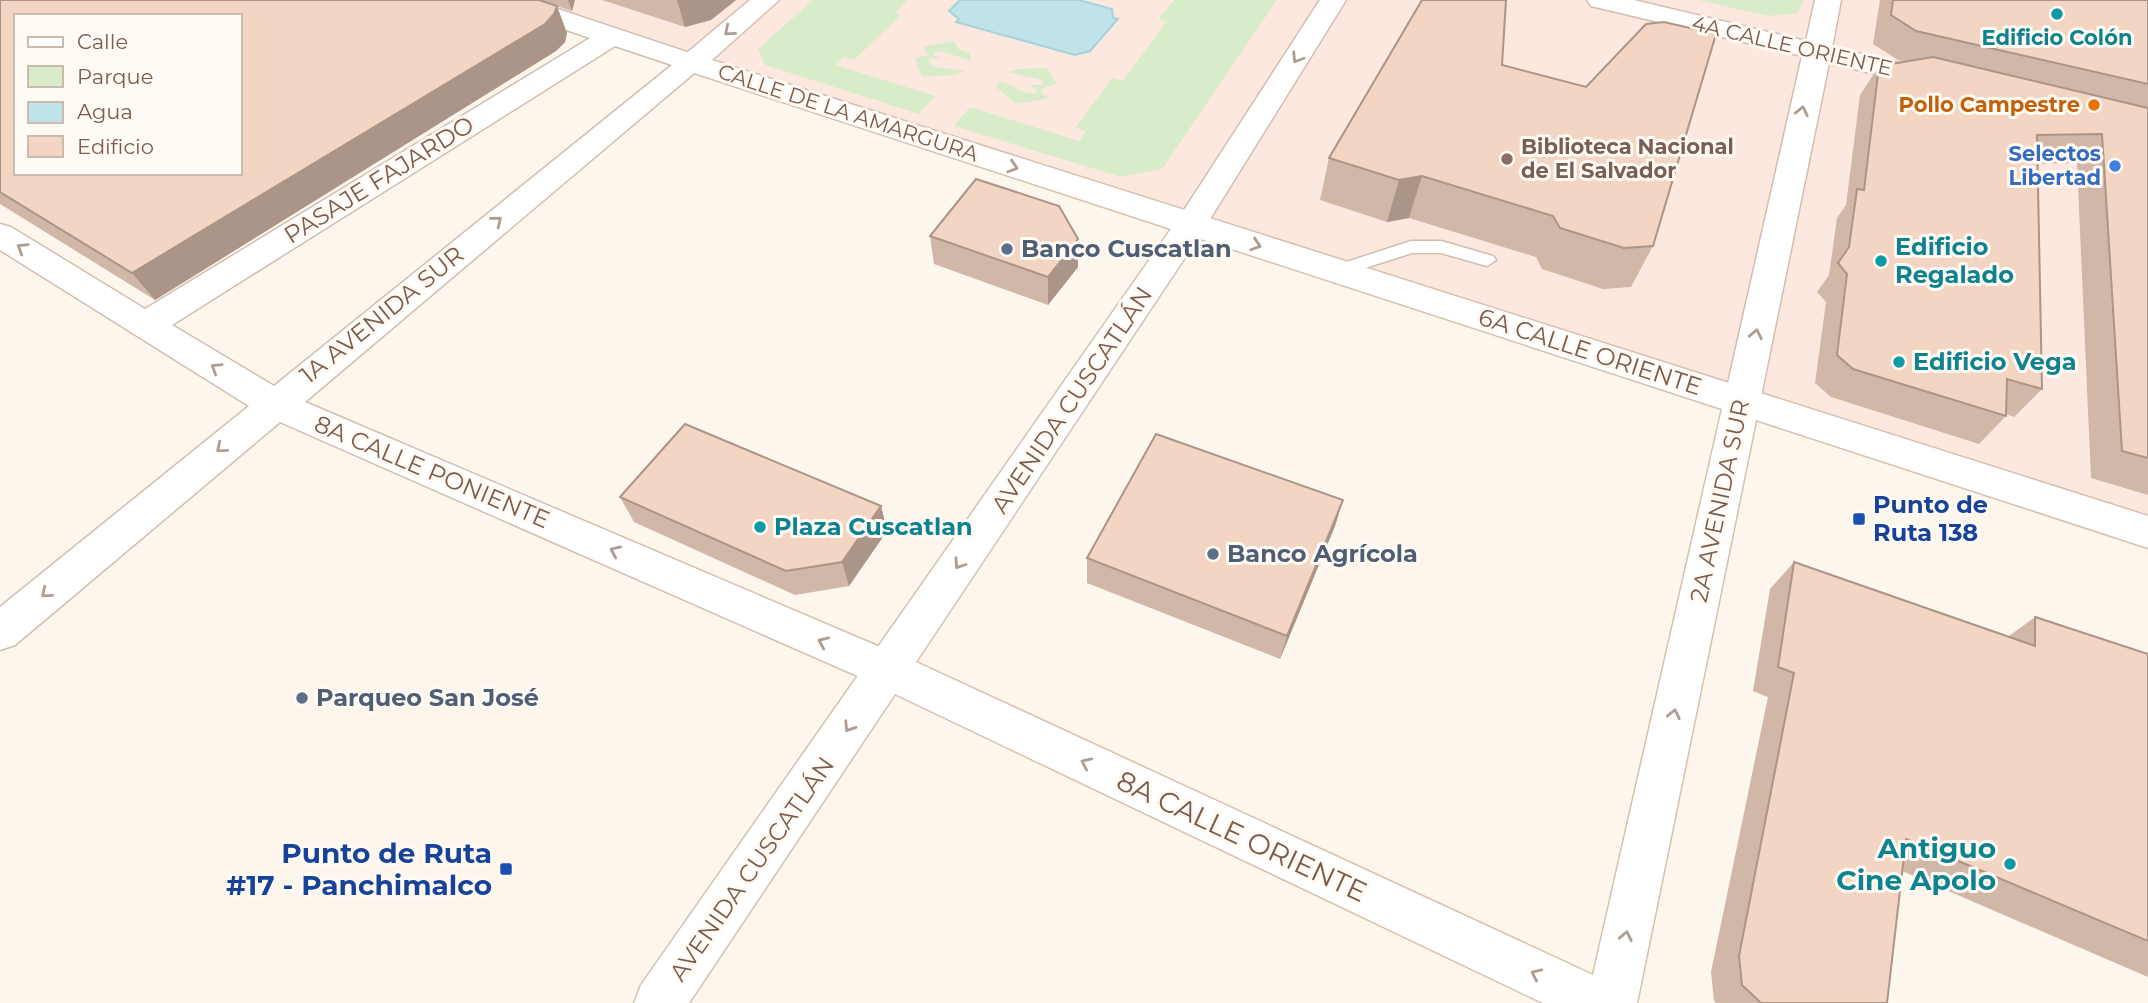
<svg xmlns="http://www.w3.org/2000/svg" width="2148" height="1003" viewBox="0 0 2148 1003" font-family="Montserrat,sans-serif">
	<rect width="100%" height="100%" fill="#fdf6ec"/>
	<path fill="#fde8e0" d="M533 0H2148V522Z"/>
	<path fill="#d8ecc9" d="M813 0H908L895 13 900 16 854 60 844 57 836 65 935 96 919 114 765 65 758 49Z
		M1174 0H1277L1162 169 1121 177 954 126 970 107 1079 141 1086 131 1075 128 1112 78 1123 81 1166 22 1158 19Z
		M1698 0H1803L1798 13 1768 16Z
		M954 41 958 48 970 54 971 61 940 51 933 54 940 59 931 58 928 61 935 67 965 71 955 75 922 77 915 58 929 55 923 49 926 46Z
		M1047 68 1057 84 1043 88 1041 93 1048 97 1046 99 1016 104 997 88 998 81C1012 82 1019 95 1035 93L1037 90 1030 85H1043L1042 80 1008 72 1018 69Z"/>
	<path fill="#bfe3e8" stroke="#a5d3da" stroke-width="2" d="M960 0H1079L1112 9 1113 18 1118 19 1090 51 1075 55 956 22 959 19 949 11Z"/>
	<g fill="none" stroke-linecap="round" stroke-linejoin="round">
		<g stroke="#d1beb0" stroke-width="3">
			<path id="lane" d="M1411 241H1441L1493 256 1496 260 1487 266 1441 253H1412L1337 277 1328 271 1331 267Z"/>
		</g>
		<g stroke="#d1beb0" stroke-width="3">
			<path id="street" d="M492 0H531L702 57 706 63 305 402 901 656 907 669 901 682 886 688 871 682 280 422 15 645 0 650V607L249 406 0 250V224L11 227 145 309 590 38 496 6ZM615 46 672 65 274 386 172 325Z
				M1320 0H1346L1202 232 1191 235 1180 232 1175 224Z
				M1587 0H1634L1806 41 1815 0H1841L1832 47 1938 72 1942 78 1938 84 1928 87 1829 63 1760 401 1755 411 1742 415 1729 411 1724 401 1802 56 1591 6Z"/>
		</g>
		<g stroke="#d6c0b0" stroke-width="3">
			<path id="secondary" d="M750 0H779L712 60 2148 516V548L1756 420 1637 1003H1543L895 694 689 1003H634L641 985 1171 229 682 69 678 63 682 57ZM1198 238 1722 409 1593 975 916 662Z"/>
		</g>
		<use href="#lane" fill="#fff" fill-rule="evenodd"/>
		<use href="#street" fill="#fff" fill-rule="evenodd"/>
		<use href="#secondary" fill="#fff" fill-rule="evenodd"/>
	</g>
	<path fill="#d1b7a8" d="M0 0H575L572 11 550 4 567 33 565 42 556 51 155 300 0 204Z
		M602 0H736L711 20 685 27Z
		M1880 0H2148V495L2091 478 2077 163 2038 164 2042 389 2014 417 2006 414V416L1979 444 1831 397 1815 383 1826 302 1817 292 1829 275 1837 218 1846 205 1860 95 1879 66 1905 62 1898 60 1873 44Z
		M1502 65 1653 246 1631 287 1603 289 1542 269 1536 257 1409 218 1387 222 1320 200 1329 158Z
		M930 236 1078 239V267L1048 305 934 264Z
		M620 497 881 506 887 531 849 586 795 595 634 522Z
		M1343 500 1335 526 1280 659 1087 583V558Z
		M1794 562 2009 636 2035 617 2148 654V977L1902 871 1887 1003H1716L1714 1001 1711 972 1768 697 1753 691 1770 589Z"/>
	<path fill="#aa9588" d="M568 0H575L572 11Z
		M677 0H736L711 20 685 27Z
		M557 6 567 33 565 42 556 51 155 300 132 273Z
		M1422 176 1409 218 1387 222 1399 180Z
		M1078 239V267L1048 305V277Z
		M1343 500 1335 526 1280 659 1287 636Z
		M881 506 887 531 849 586 842 562Z"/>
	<path fill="#f3d5c3" stroke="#aa9588" stroke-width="2" fill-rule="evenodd" d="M0 0H539L557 6 554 14 545 24 132 273 0 192ZM16 16H240V173H16Z
		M1422 0H1506L1502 65 1586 87 1646 24 1664 22 1716 34 1653 246 1624 248 1560 228 1553 216 1422 176 1399 180 1329 158Z
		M1893 0H2148V84L1916 31 1891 15Z
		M1933 57 2148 108V458L2122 451 2102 134 2037 135 2042 389 2007 379 2006 416 1853 369 1837 355 1847 274 1838 263 1849 247 1857 189 1864 190 1879 66Z
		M976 179 1059 206 1078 239 1048 277 930 236Z
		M685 424 881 506 842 562 786 571 620 497Z
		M1156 434 1343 500 1287 636 1087 558Z
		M1794 562 2035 646V617L2148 654V941L1906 839 1887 1003H1761L1742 985 1739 956 1794 673 1778 667Z"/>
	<defs><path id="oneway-chevron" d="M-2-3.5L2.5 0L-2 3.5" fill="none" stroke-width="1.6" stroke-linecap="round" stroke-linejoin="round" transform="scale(1.75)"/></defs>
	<g stroke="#af9d94">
		<use href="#oneway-chevron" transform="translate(729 31) rotate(140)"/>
		<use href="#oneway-chevron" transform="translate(1297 58) rotate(122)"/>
		<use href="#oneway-chevron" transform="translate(1802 111) rotate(-78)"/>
		<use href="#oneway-chevron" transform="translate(1013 167) rotate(18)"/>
		<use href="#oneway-chevron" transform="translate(497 221) rotate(-39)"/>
		<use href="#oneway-chevron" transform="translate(1256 245) rotate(18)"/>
		<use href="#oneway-chevron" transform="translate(22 248) rotate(-148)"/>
		<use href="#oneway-chevron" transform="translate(1756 334) rotate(-78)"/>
		<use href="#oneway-chevron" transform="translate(216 368) rotate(-148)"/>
		<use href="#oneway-chevron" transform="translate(221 448) rotate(140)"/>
		<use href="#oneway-chevron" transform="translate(615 551) rotate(-156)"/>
		<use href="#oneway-chevron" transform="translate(959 564) rotate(124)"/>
		<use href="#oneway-chevron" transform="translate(46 593) rotate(140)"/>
		<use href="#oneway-chevron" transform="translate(823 642) rotate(-156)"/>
		<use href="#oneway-chevron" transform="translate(1674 714) rotate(-78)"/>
		<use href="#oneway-chevron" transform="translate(849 727) rotate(123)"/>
		<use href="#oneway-chevron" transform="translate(1086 763) rotate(-155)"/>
		<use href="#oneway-chevron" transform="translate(1626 936) rotate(-78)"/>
		<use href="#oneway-chevron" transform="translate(1536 974) rotate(-155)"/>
	</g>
	<g fill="#0f9aa8" stroke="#fffaf3" stroke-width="2.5">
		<circle cx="2057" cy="14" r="7"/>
		<circle cx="1881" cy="261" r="7"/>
		<circle cx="1899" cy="362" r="7"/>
		<circle cx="760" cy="527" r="7"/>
		<circle cx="2010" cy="864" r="7"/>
	</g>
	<circle fill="#e8710a" stroke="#fffaf3" stroke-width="2.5" cx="2094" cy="105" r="7"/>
	<circle fill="#8d6e63" stroke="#fffaf3" stroke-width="2.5" cx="1507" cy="159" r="7"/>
	<circle fill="#3f7fe0" stroke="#fffaf3" stroke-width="2.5" cx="2115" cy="166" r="7"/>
	<g fill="#5c6f8a" stroke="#fffaf3" stroke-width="2.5">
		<circle cx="1007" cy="249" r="7"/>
		<circle cx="1213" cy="554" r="7"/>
		<circle cx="302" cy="698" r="7"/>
	</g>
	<g fill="#1a4fb4" stroke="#fffaf3" stroke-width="2.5">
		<rect x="1852" y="512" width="14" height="14" rx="3.5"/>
		<rect x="499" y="862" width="14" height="14" rx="3.5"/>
	</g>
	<g text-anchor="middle" stroke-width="6" stroke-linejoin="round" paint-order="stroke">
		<g font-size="21" font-weight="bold" fill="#0d838f" stroke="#fffaf3">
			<text x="2057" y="45">Edificio Colón</text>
		</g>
		<g font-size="21" fill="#7a5c4d" stroke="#fffaf3">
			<text transform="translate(1792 46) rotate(13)" y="7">4A CALLE ORIENTE</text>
			<text transform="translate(848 113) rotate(18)" y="7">CALLE DE LA AMARGURA</text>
		</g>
		<g font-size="21" font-weight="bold" fill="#c56008" stroke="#fffaf3" text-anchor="end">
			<text x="2080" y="112">Pollo Campestre</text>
		</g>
		<g font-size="21" font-weight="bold" fill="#785e54" stroke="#fffaf3" text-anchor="start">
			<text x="1521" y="154">Biblioteca Nacional<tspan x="1521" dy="24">de El Salvador</tspan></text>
		</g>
		<g font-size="21" font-weight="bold" fill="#366cbe" stroke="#fffaf3" text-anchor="end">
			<text x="2101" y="161">Selectos<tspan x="2101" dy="24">Libertad</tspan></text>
		</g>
		<g font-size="24" fill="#7a5c4d" stroke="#fffaf3">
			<text transform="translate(379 180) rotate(-32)" y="8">PASAJE FAJARDO</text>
			<text transform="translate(382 315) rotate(-39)" y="8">1A AVENIDA SUR</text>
			<text transform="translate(1590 352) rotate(18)" y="8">6A CALLE ORIENTE</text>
			<text transform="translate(1072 400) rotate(-56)" y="8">AVENIDA CUSCATLÁN</text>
			<text transform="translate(432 472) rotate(23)" y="8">8A CALLE PONIENTE</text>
			<text transform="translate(1720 501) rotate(-78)" y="8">2A AVENIDA SUR</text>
			<text transform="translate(752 869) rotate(-55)" y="8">AVENIDA CUSCATLÁN</text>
		</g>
		<g font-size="24" font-weight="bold" fill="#0d838f" stroke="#fffaf3" text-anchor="start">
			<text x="1895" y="255">Edificio<tspan x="1895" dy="28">Regalado</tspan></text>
			<text x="1913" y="370">Edificio Vega</text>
			<text x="774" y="535">Plaza Cuscatlan</text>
		</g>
		<g font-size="24" font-weight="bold" fill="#4e5e75" stroke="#fffaf3" text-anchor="start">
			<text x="1021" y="257">Banco Cuscatlan</text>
			<text x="1227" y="562">Banco Agrícola</text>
			<text x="316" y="706">Parqueo San José</text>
		</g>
		<g font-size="24" font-weight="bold" fill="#164399" stroke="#fffaf3" text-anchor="start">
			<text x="1873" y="513">Punto de<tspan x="1873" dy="28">Ruta 138</tspan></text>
		</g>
		<g font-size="28" fill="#7a5c4d" stroke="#fffaf3">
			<text transform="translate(1242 836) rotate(25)" y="10">8A CALLE ORIENTE</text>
		</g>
		<g font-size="28" font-weight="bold" fill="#0d838f" stroke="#fffaf3" text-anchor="end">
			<text x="1996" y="858">Antiguo<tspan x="1996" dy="32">Cine Apolo</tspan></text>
		</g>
		<g font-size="28" font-weight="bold" fill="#164399" stroke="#fffaf3" text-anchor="end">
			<text x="492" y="863">Punto de Ruta<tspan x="492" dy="32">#17 - Panchimalco</tspan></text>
		</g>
	</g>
	<rect x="14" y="14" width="228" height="161" fill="#fffaf3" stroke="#cabbb1" stroke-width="2"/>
	<rect x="28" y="37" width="35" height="10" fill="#ffffff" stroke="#cabbb1" stroke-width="2"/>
	<text x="77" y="49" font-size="21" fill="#7a5c4d">Calle</text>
	<rect x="28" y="66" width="35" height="21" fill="#d8ecc9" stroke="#cabbb1" stroke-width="2"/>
	<text x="77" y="84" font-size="21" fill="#7a5c4d">Parque</text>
	<rect x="28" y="102" width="35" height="21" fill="#bfe3e8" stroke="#cabbb1" stroke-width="2"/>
	<text x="77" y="119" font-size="21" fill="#7a5c4d">Agua</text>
	<rect x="28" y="136" width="35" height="21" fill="#f3d5c3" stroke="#cabbb1" stroke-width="2"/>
	<text x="77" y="154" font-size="21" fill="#7a5c4d">Edificio</text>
</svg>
